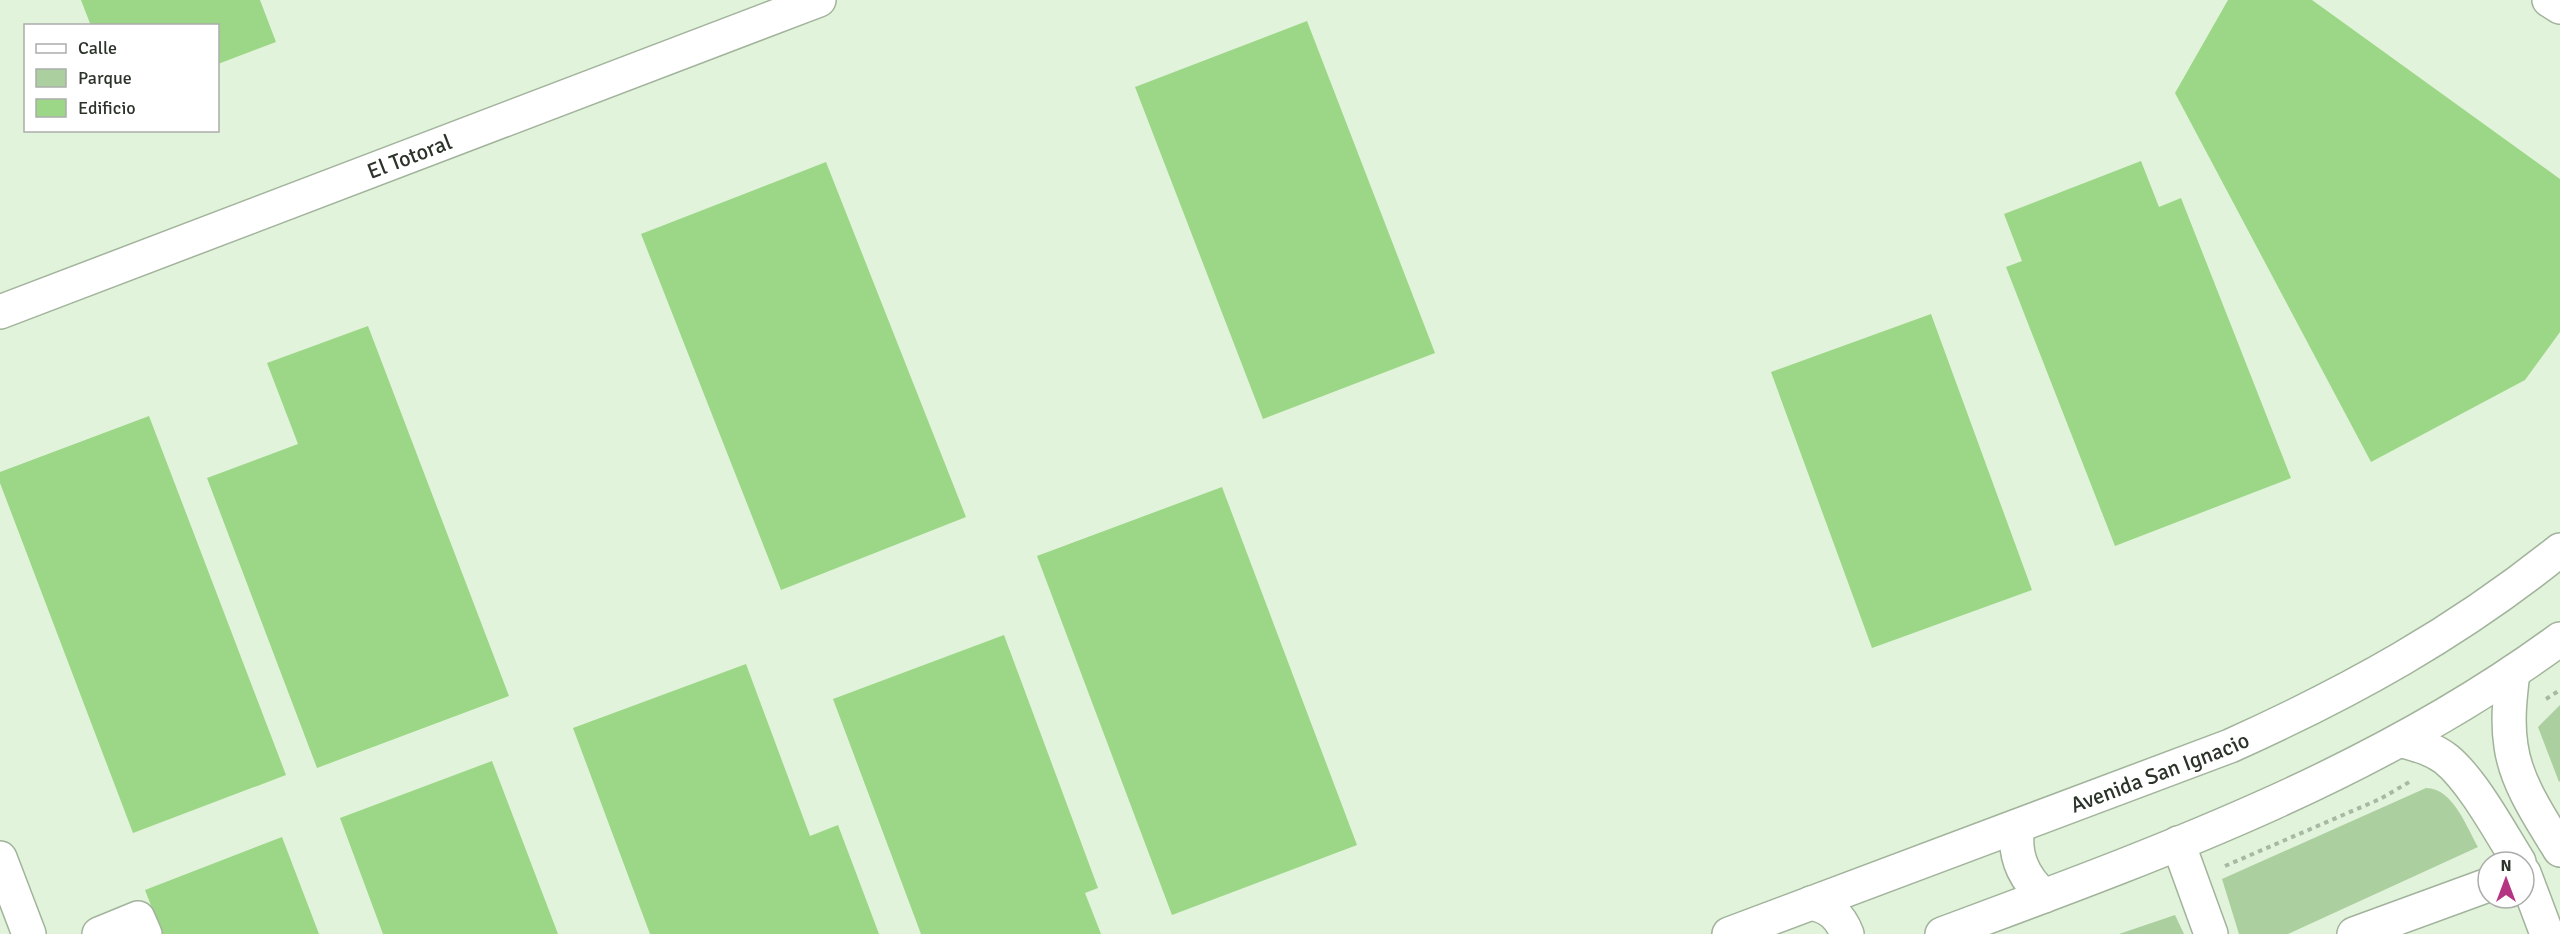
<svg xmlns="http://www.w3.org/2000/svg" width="2560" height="934" viewBox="0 0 2560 934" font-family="Signika,sans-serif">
	<rect width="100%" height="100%" fill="#e1f3da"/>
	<path fill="#abcf9e" d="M2560 705V781L2559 782 2538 727Z
		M2426 788C2453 788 2467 828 2478 847L2288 934H2239L2222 879Z
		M2175 915 2184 934H2119Z"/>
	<path fill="#9cd787" d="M81 0H260L276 42 218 64V26H91Z
		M2228 0H2312L2560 179V332L2525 380 2371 462 2175 93Z
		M1307 21 1435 353 1263 419 1135 87Z
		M2141 161 2159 207 2181 198 2291 478 2115 546 2006 267 2022 261 2004 214Z
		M826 162 966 517 781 590 641 234Z
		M1931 314 2032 590 1872 648 1771 372Z
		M368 326 509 696 317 768 207 478 298 444 267 363Z
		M149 416 286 775 133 833 0 483V472Z
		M1222 487 1357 845 1172 915 1037 556Z
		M1004 635 1098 888 1085 893 1101 934H921L833 699Z
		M746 664 810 836 838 825 879 934H650L573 728Z
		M492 761 558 934H383L340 818Z
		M282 837 319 934H162L145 890Z"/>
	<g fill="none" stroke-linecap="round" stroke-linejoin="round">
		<g stroke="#a2b39c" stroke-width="36">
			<g id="minor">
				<path d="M2549 0 2560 7"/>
				<path id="s1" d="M0 312 819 0"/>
				<path d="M2513 672C2510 697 2507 721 2511 746 2516 783 2541 819 2560 850"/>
				<path d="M2403 741C2418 745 2433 749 2446 759 2473 781 2500 832 2519 862"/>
				<path d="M2178 843 2211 934"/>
				<path d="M0 858 29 934"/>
				<path d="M2524 873 2547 934"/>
				<path d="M99 934 138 918 145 934"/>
				<path d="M2354 934 2488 885"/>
			</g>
		</g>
		<g stroke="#a2b39c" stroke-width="36">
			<g id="major">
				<path d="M2018 826C2013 855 2023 877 2044 896"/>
				<path d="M1811 903C1830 907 1840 916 1847 934"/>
				<path id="s2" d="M1729 934 2230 746C2350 692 2457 633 2560 550"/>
				<path d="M1942 934C2157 854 2374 776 2560 639"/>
			</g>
		</g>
		<path stroke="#a9b8a4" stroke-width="4" stroke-dasharray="4.5 4.5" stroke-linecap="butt" d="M2546 699 2560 690
			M2225 866 2380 799 2411 781"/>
		<use href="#minor" stroke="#fff" stroke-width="33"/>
		<use href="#major" stroke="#fff" stroke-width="33"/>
	</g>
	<g text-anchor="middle" stroke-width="6" stroke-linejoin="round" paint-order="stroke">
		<g font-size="22" fill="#2c332a" stroke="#fff">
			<text dy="8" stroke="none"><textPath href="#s1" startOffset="438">El Totoral</textPath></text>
			<text dy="8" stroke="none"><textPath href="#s2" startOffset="460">Avenida San Ignacio</textPath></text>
		</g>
	</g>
	<rect x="24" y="24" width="195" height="108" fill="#ffffff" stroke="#abadaa" stroke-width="1.5"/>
	<rect x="36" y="44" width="30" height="9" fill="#ffffff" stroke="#abadaa" stroke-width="1.5"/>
	<text x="78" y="54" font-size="18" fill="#2c332a">Calle</text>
	<rect x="36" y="69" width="30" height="18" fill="#abcf9e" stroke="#abadaa" stroke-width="1.5"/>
	<text x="78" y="84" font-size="18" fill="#2c332a">Parque</text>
	<rect x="36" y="99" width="30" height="18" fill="#9cd787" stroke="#abadaa" stroke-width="1.5"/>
	<text x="78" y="114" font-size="18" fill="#2c332a">Edificio</text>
	<g transform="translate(2506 880)"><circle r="28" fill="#ffffff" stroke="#abadaa" stroke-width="1.5"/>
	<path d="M0-4.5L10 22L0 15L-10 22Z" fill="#b43582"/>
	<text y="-9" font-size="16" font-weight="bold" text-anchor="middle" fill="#2c332a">N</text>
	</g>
</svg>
